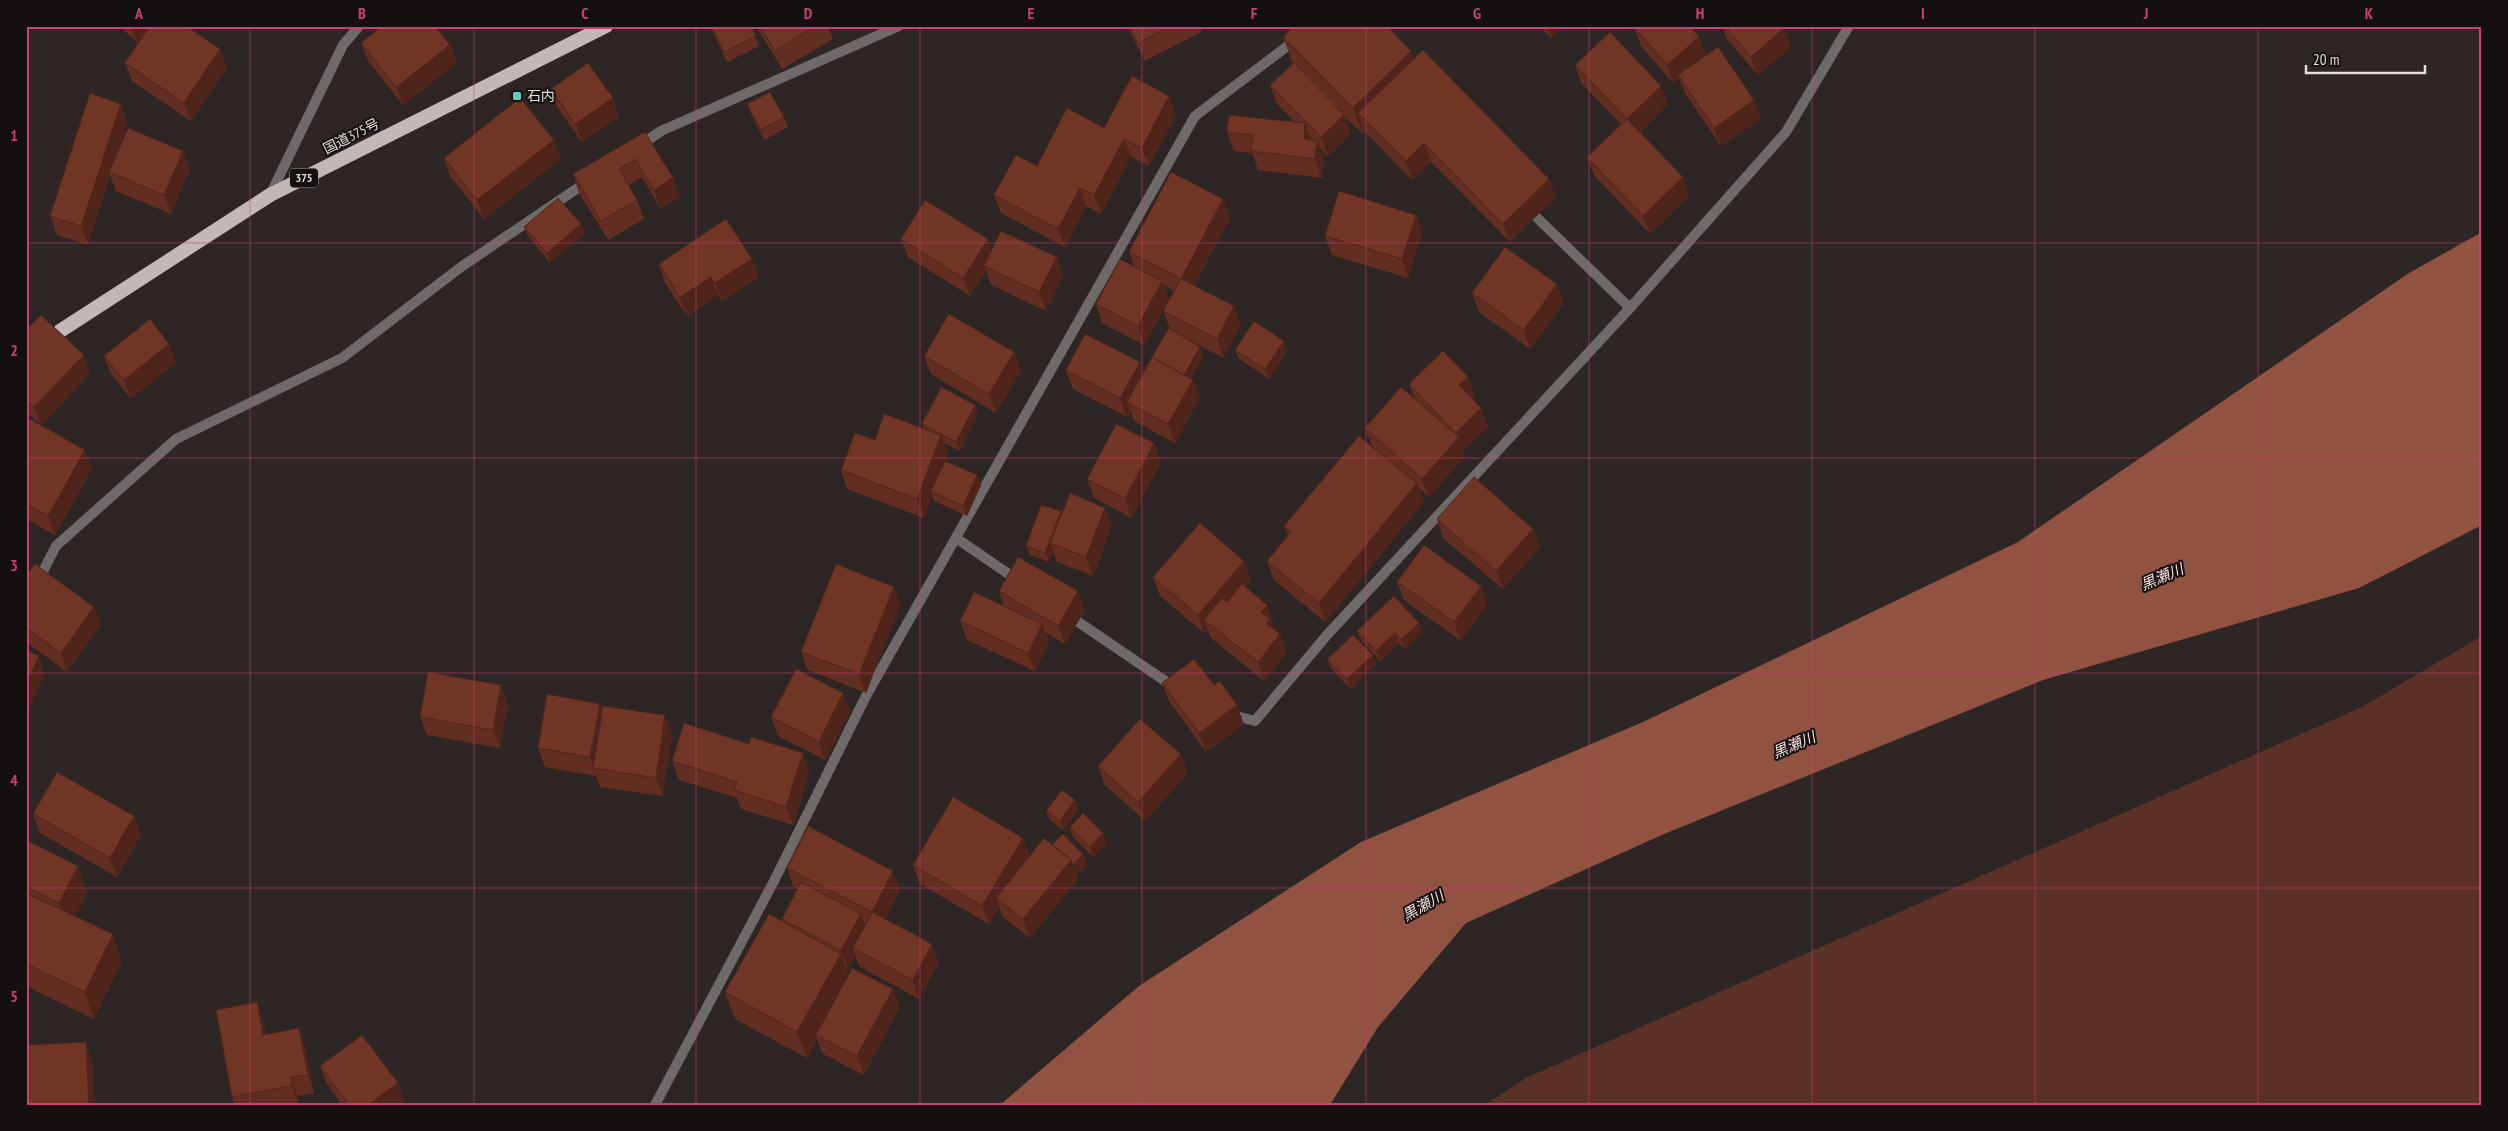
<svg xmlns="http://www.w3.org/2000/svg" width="2508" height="1131" viewBox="0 0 2508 1131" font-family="'PT Sans Narrow','Noto Sans JP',sans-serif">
	<rect width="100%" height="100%" fill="#2e2625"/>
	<path fill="#5b3026" d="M2482 636V1105H1485L1528 1077 2362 707Z"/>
	<path fill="#925242" d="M2482 232V525L2359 588 2043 680 1664 834 1466 923 1378 1027 1330 1105H1000L1139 986 1361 842 1643 722 2018 542 2409 273Z"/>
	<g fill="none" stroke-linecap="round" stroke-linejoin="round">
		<path stroke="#6e6a69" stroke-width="10" d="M639 146 661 131 899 26
			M270 195 343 45 359 26
			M1527 208 1630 308
			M956 538 1019 581
			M26 597 38 581 56 546 176 439 342 358 461 267 588 181
			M1068 615 1174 687
			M1229 714 1255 721 1327 635 1630 308 1786 132 1849 26
			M655 1105 774 881 866 696 1195 116 1314 26"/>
		<path stroke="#c2b9b7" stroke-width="14" d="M26 367 60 331 270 195 606 26"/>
	</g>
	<path fill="#612e21" d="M119 26H186L220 49 227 68 191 121 132 81 125 63 143 37 138 43Z
		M375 26H435L450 45 457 63 403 105 368 61 361 43 379 29Z
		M710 26H751L759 46 727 62Z
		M756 26H828L833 39 782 69Z
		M1127 26H1200L1202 32 1145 61Z
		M1540 26H1563L1551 38Z
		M1716 26H1783L1791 47 1758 75 1726 38 1723 28 1720 31Z
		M1634 27 1699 37 1706 55 1761 119 1721 146 1685 93 1679 78 1673 83 1641 46Z
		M1283 37 1414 59 1549 179 1556 197 1510 242 1431 162 1412 180 1365 132 1363 134 1345 117 1351 133 1328 156 1319 147 1324 159 1322 178 1258 170 1252 153 1234 151 1227 132 1295 122 1277 104 1270 85 1293 64Z
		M1575 65 1668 104 1640 132 1689 196 1650 234 1594 175 1587 157 1621 124 1582 84Z
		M551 89 613 98 619 117 582 142 557 107Z
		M1169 96 1176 115 1149 166 1131 157 1101 214 1086 206 1065 247 1001 213 994 195 1037 166 1104 128Z
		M747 104 784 117 788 127 764 140 751 114Z
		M127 122 118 151H183L190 169 171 214 116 191 110 175 88 245 57 235 50 216Z
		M645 132 680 197 660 208 642 177 628 186 637 200 644 219 608 240 579 193 573 174Z
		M444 158 561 159 484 219 450 176Z
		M1223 199 1230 218 1194 286 1241 325 1223 358 1179 334 1200 347 1203 356 1191 378 1193 380 1200 398 1175 443 1134 421 1131 411 1127 417 1073 389 1066 370 1140 362 1144 373 1170 329 1163 311 1174 291 1164 285 1169 299 1144 345 1102 323 1096 304 1134 266 1129 252Z
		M1416 215 1422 233 1408 278 1332 255 1325 236Z
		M581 224 584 234 550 263 528 236 524 227Z
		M901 239H988L992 250 1063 276 1046 311 991 285 986 271 970 296 908 257Z
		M752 259 759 277 722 301 718 295 687 316 665 283 659 264Z
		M1557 284 1564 303 1530 349 1479 312 1472 293Z
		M26 330 90 374 41 425 85 450 92 469 55 535 26 519V417L41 425 26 412Z
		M1284 341 1287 351 1269 379 1239 359 1235 350Z
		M1014 352 1021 370 996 413 931 374 924 356Z
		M104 356 176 362 131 399 111 374Z
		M1468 377 1475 396 1472 398 1481 408 1488 427 1463 451 1465 456 1429 497 1419 488 1424 502 1325 622 1274 580 1267 561 1288 535 1284 526 1372 446 1365 428 1415 399 1409 384Z
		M975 405 978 414 960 451 944 443 948 454 945 461 981 485 967 516 934 501 932 495 924 518 847 489 841 470 875 440 924 428 922 424Z
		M1154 443 1161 462 1132 518 1094 498 1087 479Z
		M1061 514 1112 526 1093 576 1057 562 1053 551 1049 562 1030 555 1026 546Z
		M1437 519 1533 529 1540 547 1503 589 1443 538Z
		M1244 561 1251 580 1244 587 1274 623 1272 625 1273 628 1280 634 1287 652 1264 681 1211 638 1208 630 1204 633 1160 596 1153 577Z
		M26 575 94 607 101 625 67 672 26 642Z
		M1397 582 1481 586 1487 604 1461 641 1404 600Z
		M999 591 1085 610 1065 644 1046 633 1049 643 1035 671 967 640 960 621 1004 606Z
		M900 605 866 693 808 670 801 652Z
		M1357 631 1423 632 1405 649 1399 643 1380 661 1361 640Z
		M1327 659 1376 664 1350 689 1331 668Z
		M1162 683 1214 685 1244 724 1206 752 1169 701Z
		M508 704 500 748 427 735 420 717Z
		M600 704 602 710 672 734 663 796 600 787 596 776 545 767 538 748Z
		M850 712 825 760 778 736 771 717Z
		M749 744 803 753 809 772 793 825 741 809 737 798 679 780 672 761Z
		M1181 754 1188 773 1145 821 1105 785 1098 766Z
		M1075 800 1078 810 1063 830 1050 820 1046 811Z
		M33 814 134 816 141 835 117 877 40 833Z
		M1070 827 1107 843 1093 857 1073 837Z
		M1023 838 1030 857 1052 845 1083 854 1087 864 1076 875 1078 879 1030 938 1003 917 999 907 989 924 920 884 913 865Z
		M26 840 78 866 87 893 75 916 122 961 94 1019 26 986Z
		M787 868 900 890 885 919 939 962 919 999 860 967 855 956 848 969 846 968 848 974 893 989 900 1007 864 1075 823 1054 817 1039 807 1058 735 1019 725 992 782 921V919L798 889 793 886Z
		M257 1002 263 1021 266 1035 305 1047 314 1093 297 1096 299 1105H235L232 1097Z
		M320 1066 398 1083 405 1101 400 1105H342L327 1084Z"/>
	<path fill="#4f251b" d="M131 26H153L138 43Z
		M1547 26H1563L1551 38Z
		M1718 26H1722L1723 28 1720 31Z
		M1784 28 1791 47 1758 75 1751 57Z
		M1699 37 1706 55 1678 75 1679 78 1673 83 1667 65Z
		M450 45 457 63 403 105 396 87Z
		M220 49 227 68 191 121 184 103Z
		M1411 51 1421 78 1358 113 1365 132 1363 134 1353 108Z
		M1661 86 1668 104 1634 137 1627 119Z
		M1169 96 1176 115 1149 166 1142 148Z
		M613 98 619 117 582 142 575 124Z
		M1754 100 1761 119 1721 146 1714 128Z
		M121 104 127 122 111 173 109 172 110 175 88 245 81 226Z
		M1344 115 1351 133 1328 156 1321 137Z
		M1305 123 1312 142 1304 139Z
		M1124 139 1131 157 1101 214 1094 195Z
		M554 140 561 159 484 219 477 200Z
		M1317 141 1324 159 1322 178 1315 159Z
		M1424 143 1431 162 1412 180 1406 161Z
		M183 151 190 169 171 214 164 195Z
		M1683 177 1689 196 1650 234 1643 216Z
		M673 178 680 197 660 208 654 190Z
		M1549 179 1556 197 1510 242 1503 224Z
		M1080 188 1086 206 1065 247 1058 229Z
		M1223 199 1230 218 1187 298 1181 279Z
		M1416 215 1422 233 1408 278 1402 259Z
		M581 224 584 234 550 263 547 253Z
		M988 239 995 258 984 266 986 271 970 296 963 278Z
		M1057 257 1063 276 1046 311 1039 292Z
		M752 259 759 277 722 301 715 283Z
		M711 277 718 295 687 316 680 297Z
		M1162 281 1169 299 1144 345 1138 326Z
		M1557 284 1564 303 1530 349 1524 330Z
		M1234 306 1241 325 1223 358 1217 339Z
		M1284 341 1287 351 1269 379 1265 369Z
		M169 344 176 362 131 399 124 380Z
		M1200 347 1203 356 1186 386 1183 376Z
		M1014 352 1021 370 996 413 989 394Z
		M84 355 90 374 41 425 34 407Z
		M1140 362 1146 381 1127 402 1131 411 1127 417 1120 398Z
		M1468 377 1475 396 1466 404 1459 385Z
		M1193 380 1200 398 1175 443 1168 424Z
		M975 405 978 414 960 451 956 442Z
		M1481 408 1488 427 1463 451 1465 456 1429 497 1422 479 1458 438 1456 433Z
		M941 435 948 454 933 492 931 491 932 495 924 518 917 499Z
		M1154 443 1161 462 1132 518 1125 499Z
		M85 450 92 469 55 535 48 516Z
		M977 475 981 485 967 516 963 506Z
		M1417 483 1424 502 1325 622 1319 603Z
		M1105 508 1112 526 1093 576 1086 557Z
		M1061 511 1064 521 1050 543 1053 551 1049 562 1045 553Z
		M1533 529 1540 547 1503 589 1496 571Z
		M1244 561 1251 580 1211 625 1204 620 1208 630 1204 633 1198 615Z
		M1481 586 1487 604 1461 641 1454 622Z
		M894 587 900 605 866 693 859 674Z
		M1078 591 1085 610 1065 644 1058 626Z
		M1267 605 1274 623 1272 625 1276 638 1269 629 1261 612Z
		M94 607 101 625 67 672 61 653Z
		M1419 623 1423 632 1405 649 1402 639Z
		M1042 624 1049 643 1035 671 1028 653Z
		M1395 633 1399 643 1380 661 1376 651Z
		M1280 634 1287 652 1264 681 1258 662Z
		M1373 655 1376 664 1350 689 1347 679Z
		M39 656 45 675 28 712 26 708V683Z
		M501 685 508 704 500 748 493 730Z
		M843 693 850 712 825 760 819 742Z
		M600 704 607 722 594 768 590 757Z
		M1237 705 1244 724 1206 752 1199 733Z
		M665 715 672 734 663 796 656 778Z
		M803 753 809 772 793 825 786 807Z
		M1181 754 1188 773 1145 821 1138 802Z
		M1075 800 1078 810 1063 830 1060 821Z
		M134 816 141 835 117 877 110 858Z
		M1103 833 1107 843 1093 857 1090 847Z
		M1023 838 1030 857 996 898 999 907 989 924 982 906Z
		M1083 854 1087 864 1076 875 1078 879 1030 938 1023 919 1071 860Z
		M78 866 87 893 68 929 59 903Z
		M893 871 900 890 878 931 872 912Z
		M861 914 868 932 853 948 855 956 848 969 841 950Z
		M113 934 122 961 94 1019 85 992Z
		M932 944 939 962 919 999 913 980Z
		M841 954 850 980 816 1035 817 1039 807 1058 797 1032Z
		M893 989 900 1007 864 1075 857 1056Z
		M257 1002 263 1021 270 1054 263 1035Z
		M299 1028 305 1047 314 1093 308 1075Z
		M86 1042 92 1061 95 1105H89Z
		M291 1077 297 1096 299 1105 292 1086Z
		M398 1083 405 1101 400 1105H368Z"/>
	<path fill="#713526" stroke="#4f251b" d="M150 26H186L220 49 184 103 125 63Z
		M382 26H435L450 45 396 87 361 43Z
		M711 26H751L756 36 724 52Z
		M760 26H815L775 51Z
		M1130 26H1170L1138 43Z
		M1293 26H1387L1411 51 1353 108 1283 37Z
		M1635 26H1690L1699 37 1667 65 1634 27Z
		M1725 26H1783L1784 28 1751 57Z
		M1610 32 1661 86 1627 119 1683 177 1643 216 1587 157 1627 119 1575 65Z
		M1718 47 1754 100 1714 128 1678 75Z
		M1423 50 1549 179 1503 224 1424 143 1406 161 1358 113Z
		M588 63 613 98 575 124 551 89Z
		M1294 63 1344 115 1321 137 1270 85Z
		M1132 76 1169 96 1142 148 1124 139 1094 195 1080 188 1058 229 994 195 1016 155 1037 166 1067 108 1104 128Z
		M770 92 784 117 761 130 747 104Z
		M90 93 121 104 81 226 50 216Z
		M520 98 554 140 477 200 444 158Z
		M1229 115 1305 123 1304 139 1317 141 1315 159 1251 151 1253 135 1227 132Z
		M128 128 183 151 164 195 109 172Z
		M645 132 673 178 654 190 635 159 619 169 637 200 601 221 573 174Z
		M1171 172 1223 199 1181 279 1129 252Z
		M1339 191 1416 215 1402 259 1325 236Z
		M558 198 581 224 547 253 524 227Z
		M925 200 988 239 963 278 901 239Z
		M726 219 752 259 715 283 711 277 680 297 659 264Z
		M1001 231 1057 257 1039 292 984 266Z
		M1505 247 1557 284 1524 330 1472 293Z
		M1120 259 1162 281 1138 326 1096 304Z
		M1181 279 1234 306 1217 339 1163 311Z
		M949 314 1014 352 989 394 924 356Z
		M41 315 84 355 34 407 26 399V330Z
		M150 319 169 344 124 380 104 356Z
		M1254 321 1284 341 1265 369 1235 350Z
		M1169 328 1200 347 1184 375 1152 357Z
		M1085 334 1140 362 1120 398 1066 370Z
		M1443 351 1468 377 1459 385 1481 408 1456 433 1409 384Z
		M1152 357 1193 380 1168 424 1127 402Z
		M941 387 975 405 956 442 922 424Z
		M1401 387 1459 437 1422 479 1365 428Z
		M884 414 941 435 917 499 841 470 855 433 875 440Z
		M26 417 85 450 48 516 26 504Z
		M1116 424 1154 443 1125 499 1087 479Z
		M1359 436 1417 483 1319 603 1267 561 1291 532 1284 526Z
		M945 461 977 475 963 506 931 491Z
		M1474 477 1533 529 1496 571 1437 519Z
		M1070 493 1105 508 1086 557 1050 543Z
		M1041 505 1061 511 1045 553 1026 546Z
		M1200 523 1244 561 1198 615 1153 577Z
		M1424 545 1481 586 1454 622 1397 582Z
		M1018 557 1078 591 1058 626 999 591Z
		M35 564 94 607 61 653 26 628V575Z
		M836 564 894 587 859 674 801 652Z
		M1242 584 1267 605 1261 612 1270 619 1266 623 1280 634 1258 662 1204 620 1222 598 1227 602Z
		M974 592 1042 624 1028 653 960 621Z
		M1394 596 1419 623 1402 639 1395 633 1376 651 1357 631Z
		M1353 635 1373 655 1347 679 1327 659Z
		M26 650 39 656 26 683Z
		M1194 659 1214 685 1220 681 1237 705 1199 733 1162 683Z
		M796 669 843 693 819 742 771 717Z
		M428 672 501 685 493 730 420 717Z
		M547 694 600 704 590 757 538 748Z
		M603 706 665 715 656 778 593 768Z
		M1140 719 1181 754 1138 802 1098 766Z
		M684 723 749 744 751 737 803 753 786 807 734 790 737 782 672 761Z
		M57 772 134 816 110 858 33 814Z
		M1062 790 1075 800 1060 821 1046 811Z
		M953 797 1023 838 982 906 913 865Z
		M1083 813 1103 833 1090 847 1070 827Z
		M808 826 893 871 872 912 787 868Z
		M1063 834 1083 854 1073 865 1071 860 1052 845Z
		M1044 838 1071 860 1023 919 996 898Z
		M26 840 78 866 59 903 26 886Z
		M801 882 861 914 841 950 782 919Z
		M26 893 113 934 85 992 26 964Z
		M872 912 932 944 913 980 853 948Z
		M769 914 841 954 797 1032 725 992Z
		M852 968 893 989 857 1056 816 1035Z
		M257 1002 263 1035 299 1028 308 1075 291 1077 292 1086 232 1097 216 1010Z
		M362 1035 398 1083 368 1105H349L320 1066Z
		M86 1042 89 1105H26V1045Z"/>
	<path fill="none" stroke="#c94075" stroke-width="1" stroke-opacity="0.55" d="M250 26V1105M474 26V1105M696 26V1105M920 26V1105M1142 26V1105M1366 26V1105M1589 26V1105M1812 26V1105M2035 26V1105M2258 26V1105M26 243H2482M26 458H2482M26 673H2482M26 888H2482"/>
	<rect fill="#58cec0" stroke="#13100f" stroke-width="2" x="512" y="91" width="10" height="10" rx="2.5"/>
	<g text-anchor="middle" stroke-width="4" stroke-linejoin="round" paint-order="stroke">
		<rect fill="#13100f" stroke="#a5a19f" stroke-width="1" x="290" y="168.5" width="28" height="19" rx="4"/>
		<g font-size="12" font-weight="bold" fill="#e4dfdd">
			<text x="304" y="182">375</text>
		</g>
		<g font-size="14" fill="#e4dfdd" stroke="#13100f" text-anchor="start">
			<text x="527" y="101">石内</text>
		</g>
		<g font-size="14" fill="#e4dfdd" stroke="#13100f">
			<text transform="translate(351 136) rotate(-27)" y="5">国道375号</text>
		</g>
		<g font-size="15" font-style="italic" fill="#f4dfda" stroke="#13100f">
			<text transform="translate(2162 577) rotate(-23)" y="5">黒瀬川</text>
			<text transform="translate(1794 745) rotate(-23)" y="5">黒瀬川</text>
			<text transform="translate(1423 906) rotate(-30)" y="5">黒瀬川</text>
		</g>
	</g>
	<rect width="2508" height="1131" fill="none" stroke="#13100f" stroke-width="55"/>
	<path d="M2306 65v8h119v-8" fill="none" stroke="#e4dfdd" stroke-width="2.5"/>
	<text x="2313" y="65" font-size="15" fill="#e4dfdd" stroke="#13100f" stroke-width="4" paint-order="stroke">20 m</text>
	<rect x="28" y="28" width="2452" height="1076" fill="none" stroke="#c94075" stroke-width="2"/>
	<g font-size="16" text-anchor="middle" font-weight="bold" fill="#c94075">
		<text x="139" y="19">A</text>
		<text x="362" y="19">B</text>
		<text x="585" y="19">C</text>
		<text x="808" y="19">D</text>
		<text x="1031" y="19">E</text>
		<text x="1254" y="19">F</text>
		<text x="1477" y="19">G</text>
		<text x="1700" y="19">H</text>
		<text x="1923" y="19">I</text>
		<text x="2146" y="19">J</text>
		<text x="2369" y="19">K</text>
		<text x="14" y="141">1</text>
		<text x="14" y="356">2</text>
		<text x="14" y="571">3</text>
		<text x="14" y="786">4</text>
		<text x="14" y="1002">5</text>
	</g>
</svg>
